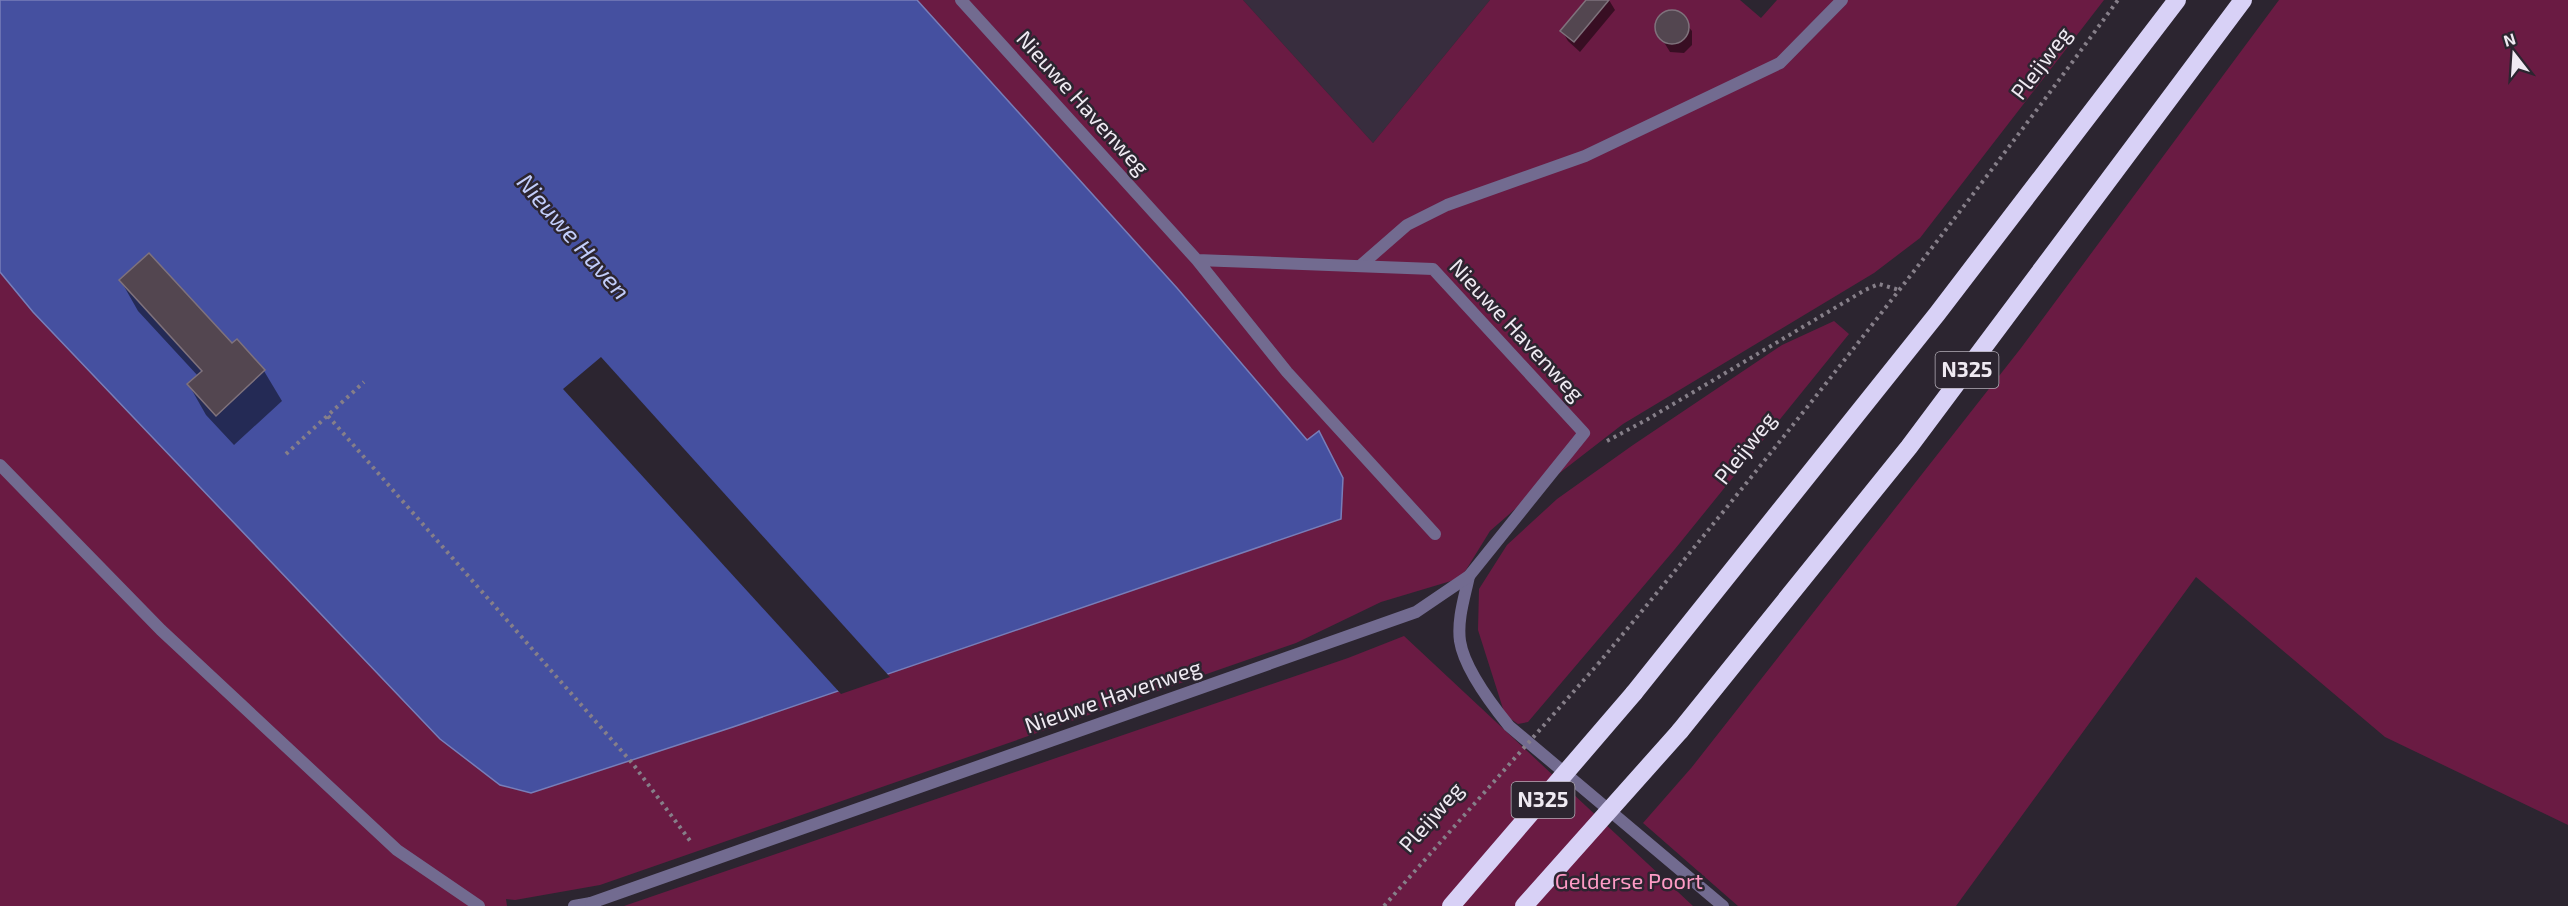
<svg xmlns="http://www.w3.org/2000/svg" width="2568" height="906" viewBox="0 0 2568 906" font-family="'Exo 2',sans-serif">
	<rect width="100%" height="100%" fill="#2c2530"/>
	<path fill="#382d3e" d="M1243 0H1490L1373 143Z"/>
	<path fill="#6a1b43" d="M917 0H1243L1373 143 1490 0H1740L1761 18 1777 0H2104L1920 238 1874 273 1623 424 1530 496 1490 531 1461 578 1381 602 1296 643 600 885 515 900 506 899 507 906H0V272L33 312 531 793 733 727 1341 518 1320 432 1307 440 1177 288Z
		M2279 0H2568V825L2385 737 2196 577 1956 906H1738L1643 823 1692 767 2021 348Z
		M1834 321 1849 334 1675 549 1528 722 1518 724 1505 715 1478 630 1479 589 1507 545 1557 499 1633 445 1782 345Z
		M1404 636 1693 906H624L1348 658Z"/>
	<path fill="#4550a0" stroke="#787eb9" stroke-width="1.5" d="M0 0H917L1177 288 1307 440 1319 431 1343 478 1341 519 733 727 531 793 500 785 440 739 33 312 0 272Z"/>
	<path fill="#2c2530" d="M601 357 890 677 841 694 563 389Z"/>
	<path fill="#0007" d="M1588 0H1609L1615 10 1580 52 1568 41 1562 31Z
		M1666 13H1677L1692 31V45L1684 53 1670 52 1657 31 1658 20Z
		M121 281 232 346 237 341 264 371 282 401 234 445 206 415 189 385 198 376 138 311Z"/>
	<path fill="#534650" stroke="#7f727c" stroke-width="1.5" d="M1586 0H1609L1574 42 1560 31Z
		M1655 27a17 17 0 1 1 34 0a17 17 0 1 1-34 0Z
		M149 253 232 343 237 339 265 370 216 416 187 384 202 371 119 280Z"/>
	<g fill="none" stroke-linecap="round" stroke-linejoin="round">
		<path stroke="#867f89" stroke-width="4" stroke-dasharray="3 4.5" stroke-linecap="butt" d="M328 416 633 764 691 842
			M1607 441 1648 419 1865 290 1879 284 1899 290
			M286 454 364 382
			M1598 664C1778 448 1952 227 2118 0"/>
		<path stroke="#726b90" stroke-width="12" d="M1360 266 1407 225 1447 205 1585 156 1780 63 1842 0
			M0 465 161 630 397 850 479 906
			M1469 576C1465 596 1457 619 1460 641 1464 667 1492 705 1509 726L1723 906
			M574 906 591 903"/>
		<path stroke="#726b90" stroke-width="12" d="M961 0 1197 260 1287 372 1435 534
			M591 903 1416 612 1469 576 1584 433 1433 269 1197 260"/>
		<path stroke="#d8d1f6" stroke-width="18" d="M1634 693 1937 314 2177 0
			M1680 731 1909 447 2243 0"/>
		<path stroke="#867f89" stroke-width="4" stroke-dasharray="3 4.5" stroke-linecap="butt" d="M1384 906 1598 664"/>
		<path stroke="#d8d1f6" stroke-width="18" d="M1451 906 1634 693
			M1524 906 1680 731"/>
	</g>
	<g text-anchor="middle" stroke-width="5" stroke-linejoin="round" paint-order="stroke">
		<g fill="#2c2530" stroke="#b4afb8" stroke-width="1.5">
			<rect x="1935.5" y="352" width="63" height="36" rx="4.5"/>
			<rect x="1511.5" y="782" width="63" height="36" rx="4.5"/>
		</g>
		<g font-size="21" font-weight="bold" fill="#efeaf2">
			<text x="1967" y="377">N325</text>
			<text x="1543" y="807">N325</text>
		</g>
		<g font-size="22" fill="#efeaf2" stroke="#2c2530">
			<text transform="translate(2041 63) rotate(-53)" y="8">Pleijweg</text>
			<text transform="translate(1083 103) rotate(48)" y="8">Nieuwe Havenweg</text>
			<text transform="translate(1517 330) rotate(47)" y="8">Nieuwe Havenweg</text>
			<text transform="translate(1745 448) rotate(-52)" y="8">Pleijweg</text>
			<text transform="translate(1113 696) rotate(-19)" y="8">Nieuwe Havenweg</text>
			<text transform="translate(1431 817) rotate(-49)" y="8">Pleijweg</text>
		</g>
		<g font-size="22" fill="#fe9bc5" stroke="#2c2530">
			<text x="1629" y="889">Gelderse Poort</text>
		</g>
		<g font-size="24" font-style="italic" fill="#c2cdfa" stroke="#2c2530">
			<text transform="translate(573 237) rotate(49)" y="8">Nieuwe Haven</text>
		</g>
	</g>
	<g transform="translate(2514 54) rotate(343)" stroke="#2c2530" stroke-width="4.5" paint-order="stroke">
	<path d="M0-4.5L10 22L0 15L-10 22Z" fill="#efeaf2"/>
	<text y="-9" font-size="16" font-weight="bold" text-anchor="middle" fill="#efeaf2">N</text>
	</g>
</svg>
